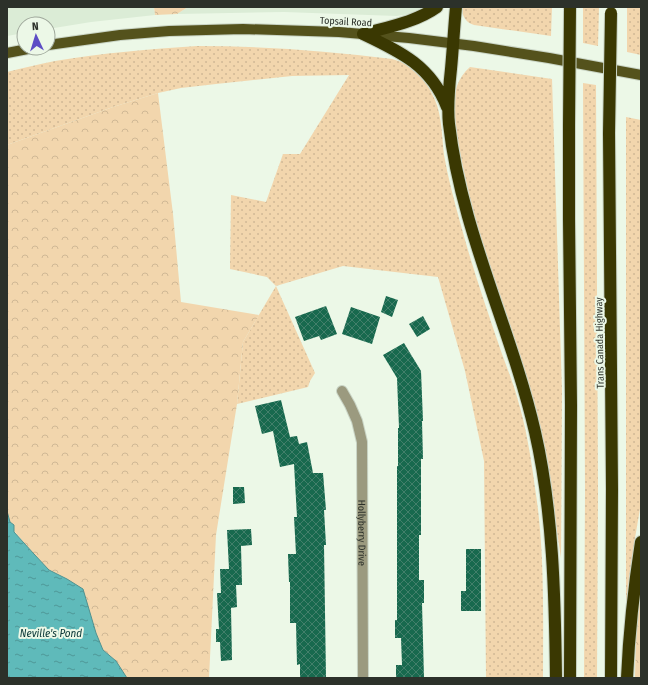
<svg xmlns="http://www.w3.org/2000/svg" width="648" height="685" viewBox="0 0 648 685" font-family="'Fira Sans Condensed',sans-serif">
	<defs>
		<pattern id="grass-dots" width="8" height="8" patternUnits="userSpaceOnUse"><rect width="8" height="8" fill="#f2d6ad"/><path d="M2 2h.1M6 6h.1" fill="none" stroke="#d0b895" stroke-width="1.8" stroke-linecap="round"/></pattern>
		<pattern id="forest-crowns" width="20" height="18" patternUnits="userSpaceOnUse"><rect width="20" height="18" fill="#f2d6ad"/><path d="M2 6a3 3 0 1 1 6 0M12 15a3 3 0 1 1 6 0" fill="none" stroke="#d0b895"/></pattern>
		<pattern id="water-ripples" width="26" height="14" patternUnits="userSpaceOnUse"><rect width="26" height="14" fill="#5fbaba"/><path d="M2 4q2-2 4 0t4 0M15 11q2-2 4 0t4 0" fill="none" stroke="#4f9897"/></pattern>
		<pattern id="building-cross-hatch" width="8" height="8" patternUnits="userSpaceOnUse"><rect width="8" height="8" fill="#18694e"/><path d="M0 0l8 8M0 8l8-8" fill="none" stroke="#427f6a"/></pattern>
	</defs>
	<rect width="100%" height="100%" fill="#ecf8e7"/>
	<path fill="#dbecd6" d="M7 7H154L155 15 91 22 48 29V24H24V33L7 36Z
		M188 7H426L414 13 397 16 284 12 177 14Z"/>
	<path fill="url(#grass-dots)" d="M462 7H552L551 36 474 25C465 22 462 16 462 7Z
		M583 7H599L598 46 583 43Z
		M627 7H641V55L627 52Z
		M197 46C262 46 327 51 392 59 414 65 426 79 435 100 442 116 442 138 444 155 448 178 454 200 460 222 472 267 487 310 502 354 507 368 513 383 517 397 526 427 531 457 535 488 545 550 543 615 543 678H486L484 461 465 371 438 277 343 266 276 286 315 373 310 381 308 387 237 404 243 342 276 286 267 277 230 269 231 195 266 202 283 154H300L349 75 292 76 216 84 181 88 158 93 113 107 7 145V72C23 68 39 64 55 61 102 53 150 49 197 46Z
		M470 67 552 79 562 391 561 558C556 526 552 494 546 462 543 446 538 430 534 415 530 397 526 379 520 362 500 297 476 233 463 167 460 152 456 137 454 122 452 101 454 81 470 67Z
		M583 83 596 85 598 491 597 678H584L585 491Z
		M626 117 641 120V503L635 538 626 607Z"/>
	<path fill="url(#forest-crowns)" d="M154 7H188L177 14 155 15Z
		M158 93 173 214 181 302 259 315 243 342 237 404 216 535 209 678H127L116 661 103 650 96 633 67 579 49 570 34 554 14 531 10 522 7 511V145L113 107Z
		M641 585V678H635L636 633Z"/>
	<path fill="url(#water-ripples)" stroke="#50918f" d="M7 511 10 522 14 525V532L34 554 49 570 67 579 83 589 96 633 103 650 116 661 127 678H7Z"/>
	<path fill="url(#building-cross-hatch)" d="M386 296 398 300 392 317 381 312Z
		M326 306 337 334 321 340 319 336 304 341 295 317Z
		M351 307 380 317 372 344 342 334Z
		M423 316 430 329 417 337 409 324Z
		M404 343 421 371 423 421H422L423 459H421V535H419V580H424V603H422L424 678H396V665H402L401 638H395V620H397V466H398V428H399L397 378 383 355Z
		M281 400 290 437 297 436 299 444 307 442 313 473H323L326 510H324L326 545H324L326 678H300V664L297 665 296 623H290V582H289L288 554H296L294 517H297L294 464 280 467 273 431 262 434 255 406Z
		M233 487H244L245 503 233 504Z
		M251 529 252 545 241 546 242 585H236L237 607 231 608 232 660 221 661 220 642H216V629H219L217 593H221L220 569H229L227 530Z
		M466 549H481V611H461V591H466Z"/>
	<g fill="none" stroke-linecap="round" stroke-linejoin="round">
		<g stroke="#c9d4c5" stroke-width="12">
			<g id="street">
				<path id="s1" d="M342 391 350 405 357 421 362 442 363 678"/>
			</g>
		</g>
		<g stroke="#c9d4c5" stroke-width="12">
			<path id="primary" d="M48 45 120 35 169 31 243 29 339 32 409 38 474 46 549 58 641 75
				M7 53 33 48"/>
		</g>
		<g stroke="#c9d4c5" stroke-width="14">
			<path id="highway" d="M456 7C454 28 453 48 451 69 449 87 447 106 449 124 461 230 511 328 535 432 553 510 555 597 556 678
				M363 34C401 52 431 66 447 107
				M363 34C388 27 416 22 437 7
				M569 125V219L571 405 570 678
				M609 133 612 489 611 678
				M627 678C629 632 634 587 641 542"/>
		</g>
		<use href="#street" stroke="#9b9a7f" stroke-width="10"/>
		<use href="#primary" stroke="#54521c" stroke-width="10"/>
		<use href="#highway" stroke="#3a3802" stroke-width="12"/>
		<g stroke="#c9d4c5" stroke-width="14" stroke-linecap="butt">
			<path id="highway-bridge" d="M569 125 570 7
				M609 133 611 13"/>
		</g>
		<use href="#highway-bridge" stroke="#3a3802" stroke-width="12"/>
	</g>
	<g text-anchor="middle" stroke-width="4" stroke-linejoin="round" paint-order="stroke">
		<g font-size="10" fill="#2c312a" stroke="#ecf8e7">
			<text transform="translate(346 21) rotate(3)" y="4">Topsail Road</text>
			<text transform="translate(599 343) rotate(-91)" y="4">Trans Canada Highway</text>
			<text dy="4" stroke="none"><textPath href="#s1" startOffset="146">Hollyberry Drive</textPath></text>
		</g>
		<g font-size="11" font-style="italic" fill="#063434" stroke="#ecf8e7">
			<text x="51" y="637">Neville's Pond</text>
		</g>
	</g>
	<rect width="648" height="685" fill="none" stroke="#2c312a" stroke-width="16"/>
	<g transform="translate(36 36) rotate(356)"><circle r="19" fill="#ecf8e7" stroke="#9fa89b"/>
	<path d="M0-3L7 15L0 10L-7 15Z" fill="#5d4dc5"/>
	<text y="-6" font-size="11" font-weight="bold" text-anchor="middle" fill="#2c312a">N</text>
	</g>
</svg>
